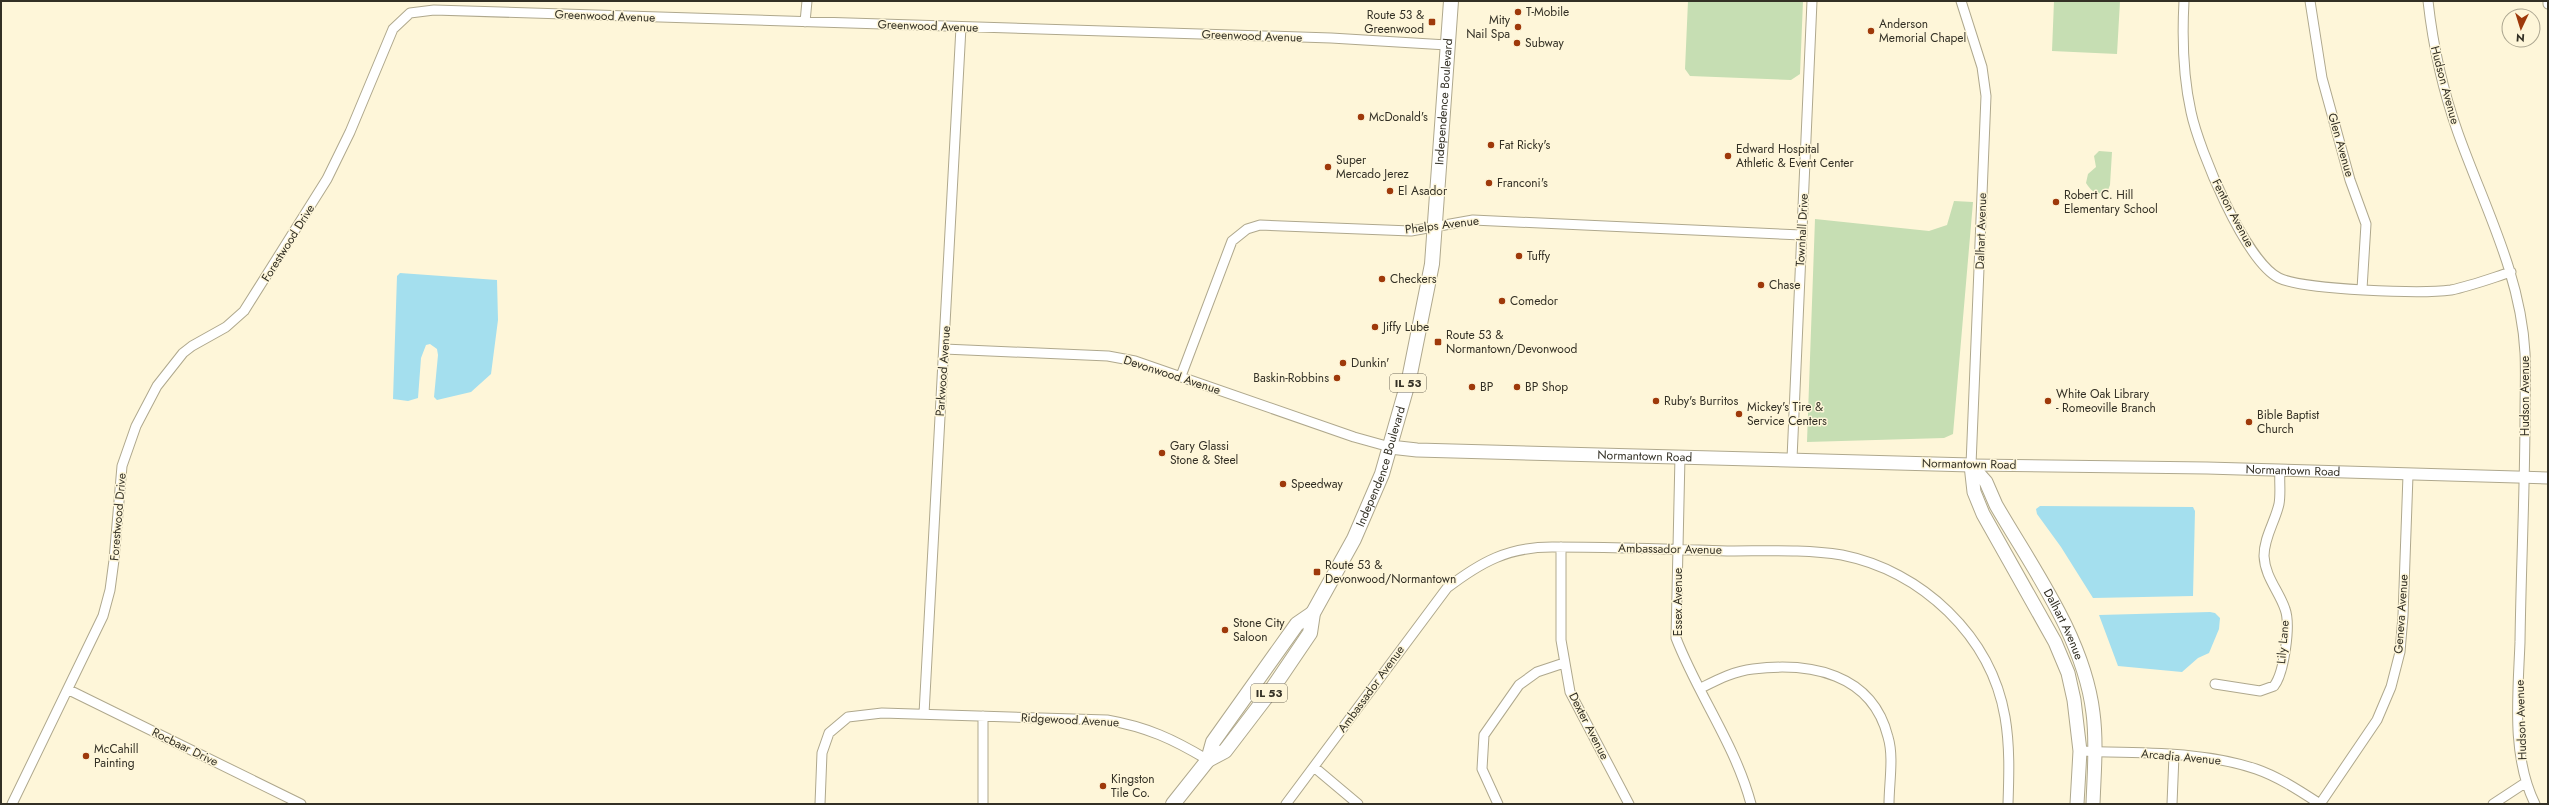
<svg xmlns="http://www.w3.org/2000/svg" width="2549" height="805" viewBox="0 0 2549 805" font-family="Jost,sans-serif">
	<rect width="100%" height="100%" fill="#fef6d9"/>
	<path fill="#c6deb3" d="M1688 1H1803L1800 74 1791 80 1690 76 1685 69Z
		M2054 1H2120L2117 54 2052 51Z
		M2099 151 2112 152 2110 185 2108 190C2098 197 2092 192 2086 183L2088 174 2096 167 2094 156Z
		M1954 201 1973 202 1953 434 1944 438 1807 442 1815 219 1929 231 1947 225Z"/>
	<path fill="#a4dfee" d="M400 273 497 280 498 320 491 374 471 392 437 400 434 397 438 355 437 349 430 344 426 345 421 358 418 398 408 401 393 399 397 276Z
		M2040 506 2193 507 2195 511 2193 596 2093 598 2061 547 2037 514 2036 509Z
		M2210 612 2215 613 2220 618 2219 629 2209 653 2198 658 2182 672 2118 666 2099 615Z"/>
	<g fill="none" stroke-linecap="round" stroke-linejoin="round">
		<g stroke="#afa88d" stroke-width="11">
			<path id="minor" d="M1961 1 1982 67 1986 96 1971 465
				M2184 1C2182 38 2183 76 2191 112 2199 150 2245 261 2279 278 2304 290 2422 294 2451 290 2471 286 2492 278 2511 272
				M2310 1 2322 78 2350 180 2366 224 2362 289
				M2428 1C2433 46 2443 91 2458 133 2484 206 2521 275 2525 353 2526 373 2525 394 2525 415 2525 491 2521 566 2520 642 2518 695 2511 755 2535 804
				M2548 1V4
				M805 22 807 1
				M944 349 1108 356 1135 361 1354 437 1390 447
				M1181 376 1232 241 1247 229 1260 225 1411 231 1473 220 1802 235
				M1680 456 1676 638C1698 695 1735 744 1751 804
				M1792 459 1812 1
				M1561 547V640L1570 692 1629 804
				M2215 684 2260 691 2274 686C2284 673 2291 625 2285 609 2279 591 2265 577 2264 556 2264 537 2275 522 2279 504 2281 493 2279 481 2280 470
				M1701 688C1717 680 1734 671 1753 669 1810 662 1872 673 1888 737 1894 757 1889 783 1889 804
				M69 690 301 804
				M924 714 961 27
				M2080 751C2138 754 2200 750 2256 769 2279 777 2300 791 2320 804
				M1314 767 1358 804
				M12 804 103 616 110 590 114 560 122 466 136 426 157 386 183 353 192 346 226 327 244 311 327 179 350 132 393 29 410 13 434 10 1331 38 1447 45
				M820 804 822 753 829 733 848 717 882 713 1107 720C1147 727 1173 739 1208 760
				M983 804V716
				M1286 804 1447 588C1481 562 1508 547 1552 547 1611 547 1670 549 1730 551 1766 551 1806 549 1842 555 1922 571 1991 636 2005 717 2010 746 2009 775 2008 804
				M1498 804 1482 769 1484 735 1519 685 1537 672 1564 663
				M2172 804 2174 755
				M2320 804 2377 720 2391 687 2400 652 2403 616 2408 475
				M2493 804 2525 783"/>
		</g>
		<g stroke="#afa88d" stroke-width="13">
			<g id="tertiary">
				<path id="s1" d="M1971 465 2207 468 2548 478"/>
			</g>
		</g>
		<g stroke="#afa88d" stroke-width="15">
			<g id="secondary">
				<path id="s2" d="M1390 447 1417 450 1971 465"/>
				<path id="s3" d="M1971 465 1986 482 1996 505C2033 569 2084 638 2093 713 2097 743 2094 774 2093 804"/>
				<path d="M1971 465 1974 492 1983 514 2055 642 2068 673 2074 700 2080 751 2077 804"/>
			</g>
		</g>
		<g stroke="#afa88d" stroke-width="16">
			<g id="primary">
				<path id="s4" d="M1208 760 1225 751 1270 692 1310 633 1313 613 1354 539 1382 474 1409 379 1432 264 1451 1"/>
				<path d="M1173 804 1208 760 1213 742 1297 624 1313 613"/>
			</g>
		</g>
		<use href="#minor" stroke="#fff" stroke-width="9"/>
		<use href="#tertiary" stroke="#fff" stroke-width="11"/>
		<use href="#secondary" stroke="#fff" stroke-width="13"/>
		<use href="#primary" stroke="#fff" stroke-width="14"/>
	</g>
	<g fill="#9e390a" stroke="#fef6d9" stroke-width="1.5">
		<circle cx="1518" cy="12" r="4"/>
		<rect x="1428" y="18" width="8" height="8" rx="2"/>
		<circle cx="1518" cy="27" r="4"/>
		<circle cx="1871" cy="31" r="4"/>
		<circle cx="1517" cy="43" r="4"/>
		<circle cx="1361" cy="117" r="4"/>
		<circle cx="1491" cy="145" r="4"/>
		<circle cx="1728" cy="156" r="4"/>
		<circle cx="1328" cy="167" r="4"/>
		<circle cx="1489" cy="183" r="4"/>
		<circle cx="1390" cy="191" r="4"/>
		<circle cx="2056" cy="202" r="4"/>
		<circle cx="1519" cy="256" r="4"/>
		<circle cx="1382" cy="279" r="4"/>
		<circle cx="1761" cy="285" r="4"/>
		<circle cx="1502" cy="301" r="4"/>
		<circle cx="1375" cy="327" r="4"/>
		<rect x="1434" y="338" width="8" height="8" rx="2"/>
		<circle cx="1343" cy="363" r="4"/>
		<circle cx="1337" cy="378" r="4"/>
		<circle cx="1472" cy="387" r="4"/>
		<circle cx="1517" cy="387" r="4"/>
		<circle cx="1656" cy="401" r="4"/>
		<circle cx="2048" cy="401" r="4"/>
		<circle cx="1739" cy="414" r="4"/>
		<circle cx="2249" cy="422" r="4"/>
		<circle cx="1162" cy="453" r="4"/>
		<circle cx="1283" cy="484" r="4"/>
		<rect x="1313" y="568" width="8" height="8" rx="2"/>
		<circle cx="1225" cy="630" r="4"/>
		<circle cx="86" cy="756" r="4"/>
		<circle cx="1103" cy="786" r="4"/>
	</g>
	<g text-anchor="middle" stroke-width="3" stroke-linejoin="round" paint-order="stroke">
		<g fill="#fef6d9" stroke="#706b5b" stroke-width="1">
			<rect x="1390" y="374" width="36" height="18" rx="3"/>
			<rect x="1251" y="684" width="36" height="18" rx="3"/>
		</g>
		<g font-size="11" font-weight="bold" fill="#333025">
			<text x="1408" y="387">IL 53</text>
			<text x="1269" y="697">IL 53</text>
		</g>
		<g font-size="12" fill="#333025" stroke="#fef6d9" text-anchor="start">
			<text x="1526" y="16">T-Mobile</text>
			<text x="1424" y="19" text-anchor="end">Route 53 &amp;<tspan x="1424" dy="14">Greenwood</tspan></text>
			<text x="1510" y="24" text-anchor="end">Mity<tspan x="1510" dy="14">Nail Spa</tspan></text>
			<text x="1879" y="28">Anderson<tspan x="1879" dy="14">Memorial Chapel</tspan></text>
			<text x="1525" y="47">Subway</text>
			<text x="1369" y="121">McDonald's</text>
			<text x="1499" y="149">Fat Ricky's</text>
			<text x="1736" y="153">Edward Hospital<tspan x="1736" dy="14">Athletic &amp; Event Center</tspan></text>
			<text x="1336" y="164">Super<tspan x="1336" dy="14">Mercado Jerez</tspan></text>
			<text x="1497" y="187">Franconi's</text>
			<text x="1398" y="195">El Asador</text>
			<text x="2064" y="199">Robert C. Hill<tspan x="2064" dy="14">Elementary School</tspan></text>
			<text x="1527" y="260">Tuffy</text>
			<text x="1390" y="283">Checkers</text>
			<text x="1769" y="289">Chase</text>
			<text x="1510" y="305">Comedor</text>
			<text x="1383" y="331">Jiffy Lube</text>
			<text x="1446" y="339">Route 53 &amp;<tspan x="1446" dy="14">Normantown/Devonwood</tspan></text>
			<text x="1351" y="367">Dunkin'</text>
			<text x="1329" y="382" text-anchor="end">Baskin-Robbins</text>
			<text x="1480" y="391">BP</text>
			<text x="1525" y="391">BP Shop</text>
			<text x="2056" y="398">White Oak Library<tspan x="2056" dy="14">- Romeoville Branch</tspan></text>
			<text x="1664" y="405">Ruby's Burritos</text>
			<text x="1747" y="411">Mickey's Tire &amp;<tspan x="1747" dy="14">Service Centers</tspan></text>
			<text x="2257" y="419">Bible Baptist<tspan x="2257" dy="14">Church</tspan></text>
			<text x="1170" y="450">Gary Glassi<tspan x="1170" dy="14">Stone &amp; Steel</tspan></text>
			<text x="1291" y="488">Speedway</text>
			<text x="1325" y="569">Route 53 &amp;<tspan x="1325" dy="14">Devonwood/Normantown</tspan></text>
			<text x="1233" y="627">Stone City<tspan x="1233" dy="14">Saloon</tspan></text>
			<text x="94" y="753">McCahill<tspan x="94" dy="14">Painting</tspan></text>
			<text x="1111" y="783">Kingston<tspan x="1111" dy="14">Tile Co.</tspan></text>
		</g>
		<g font-size="12" fill="#333025" stroke="#fef6d9">
			<text transform="translate(605 16) rotate(2)" y="4">Greenwood Avenue</text>
			<text transform="translate(928 26) rotate(2)" y="4">Greenwood Avenue</text>
			<text transform="translate(1252 36) rotate(2)" y="4">Greenwood Avenue</text>
			<text transform="translate(2445 85) rotate(75)" y="4">Hudson Avenue</text>
			<text dy="4" stroke="none"><textPath href="#s4" startOffset="719">Independence Boulevard</textPath></text>
			<text transform="translate(2341 145) rotate(74)" y="4">Glen Avenue</text>
			<text transform="translate(2233 213) rotate(62)" y="4">Fenton Avenue</text>
			<text transform="translate(1442 225) rotate(-7)" y="4">Phelps Avenue</text>
			<text transform="translate(1802 230) rotate(-87)" y="4">Townhall Drive</text>
			<text transform="translate(1981 231) rotate(-88)" y="4">Dalhart Avenue</text>
			<text transform="translate(288 243) rotate(-58)" y="4">Forestwood Drive</text>
			<text transform="translate(943 371) rotate(-86)" y="4">Parkwood Avenue</text>
			<text transform="translate(1172 375) rotate(18)" y="4">Devonwood Avenue</text>
			<text transform="translate(2525 396) rotate(-90)" y="4">Hudson Avenue</text>
			<text dy="4" stroke="none"><textPath href="#s2" startOffset="255">Normantown Road</textPath></text>
			<text transform="translate(1969 464) rotate(1)" y="4">Normantown Road</text>
			<text dy="4" stroke="none"><textPath href="#s4" startOffset="347">Independence Boulevard</textPath></text>
			<text dy="4" stroke="none"><textPath href="#s1" startOffset="322">Normantown Road</textPath></text>
			<text transform="translate(118 517) rotate(-85)" y="4">Forestwood Drive</text>
			<text transform="translate(1670 549) rotate(1)" y="4">Ambassador Avenue</text>
			<text transform="translate(1678 602) rotate(-90)" y="4">Essex Avenue</text>
			<text transform="translate(2401 614) rotate(-86)" y="4">Geneva Avenue</text>
			<text dy="4" stroke="none"><textPath href="#s3" startOffset="185">Dalhart Avenue</textPath></text>
			<text transform="translate(2283 642) rotate(-85)" y="4">Lily Lane</text>
			<text transform="translate(1371 689) rotate(-54)" y="4">Ambassador Avenue</text>
			<text transform="translate(1070 720) rotate(3)" y="4">Ridgewood Avenue</text>
			<text transform="translate(2521 720) rotate(-92)" y="4">Hudson Avenue</text>
			<text transform="translate(1589 726) rotate(63)" y="4">Dexter Avenue</text>
			<text transform="translate(185 747) rotate(26)" y="4">Rocbaar Drive</text>
			<text transform="translate(2181 757) rotate(5)" y="4">Arcadia Avenue</text>
		</g>
	</g>
	<rect width="2549" height="805" fill="none" stroke="#333025" stroke-width="4"/>
	<g transform="translate(2521 28) rotate(184)"><circle r="19" fill="#fef6d9" stroke="#ada791"/>
	<path d="M0-3L7 15L0 10L-7 15Z" fill="#9e390a"/>
	<text y="-6" font-size="11" font-weight="bold" text-anchor="middle" fill="#333025">N</text>
	</g>
</svg>
